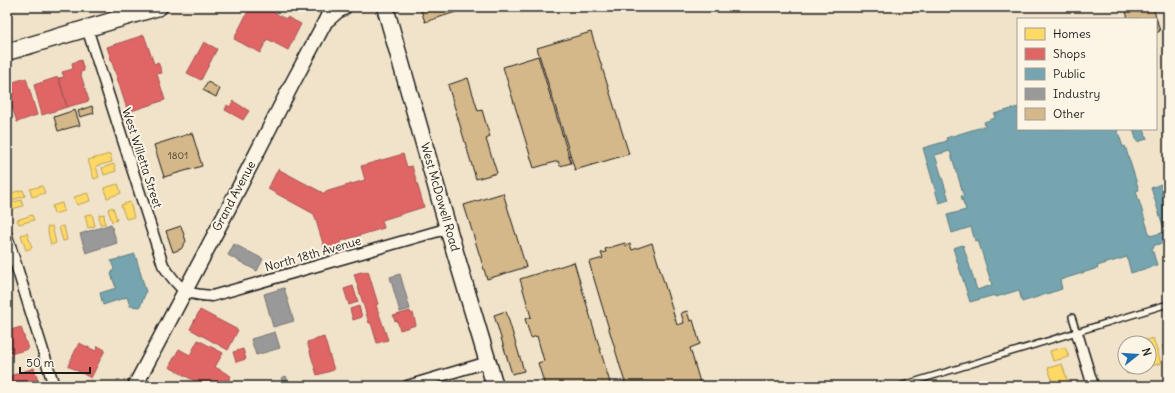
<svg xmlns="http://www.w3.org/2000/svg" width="1175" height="393" viewBox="0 0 1175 393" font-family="Delius,sans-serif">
	<rect width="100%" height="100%" fill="#f0e3c9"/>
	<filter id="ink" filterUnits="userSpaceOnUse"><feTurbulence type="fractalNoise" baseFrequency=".025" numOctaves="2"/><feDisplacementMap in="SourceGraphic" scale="8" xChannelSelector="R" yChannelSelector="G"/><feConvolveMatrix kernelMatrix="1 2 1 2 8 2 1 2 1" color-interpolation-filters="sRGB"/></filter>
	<g filter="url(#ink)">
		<path fill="#ffd966" stroke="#bba050" d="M110 154 112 162 96 166 99 177 94 179 88 160Z
			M114 164 116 171 104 175 102 168Z
			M118 184 121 193 107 198 104 188Z
			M42 186 45 193 32 197 30 189Z
			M23 190 25 196 9 201 7 194Z
			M88 193 90 201 77 205 74 197Z
			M21 200 23 206 12 209 10 203Z
			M130 202 134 217 126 219 121 205Z
			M62 203 64 211 54 214 52 206Z
			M113 207 117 220 112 222 108 209Z
			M92 214 95 226 88 228 85 215Z
			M104 214 105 224H100L99 215Z
			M32 215 34 220 19 224 17 220Z
			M52 226 56 243 51 245 47 227Z
			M64 226 67 240 63 241 59 227Z
			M27 233 32 248 26 250 21 235Z
			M1153 338 1161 363 1149 367V343H1141L1140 342Z
			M1168 344V362H1167L1162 346Z
			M1065 347 1069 357 1053 361 1050 351Z
			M1125 352V367H1140L1141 370 1127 374 1120 354Z
			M1062 364 1069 386H1054L1048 368Z"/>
		<path fill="#e06666" stroke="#a55050" d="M250 7H264L286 19 287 17 301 24 288 50 267 39 260 53 234 39Z
			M144 35 154 64 158 62 162 73 157 74 165 100 128 112 107 47Z
			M204 42 217 49 201 80 187 73Z
			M81 60 84 71 80 72 89 101 67 107 59 78 64 77 62 72 73 69 72 63Z
			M58 77 67 107 42 115 34 85Z
			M26 78 37 115 17 122 7 91V84Z
			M233 101 249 111 243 120 225 110 227 105 230 107Z
			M403 154 407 167 412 166 424 207 382 220 384 228 341 241 342 245 325 250 314 214 268 189 278 169 325 194V192L365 180 361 166Z
			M365 271 366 272 368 271 374 291 378 304 376 305 388 340 377 343 371 323H369L354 274Z
			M353 286 358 302 349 305 344 289Z
			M359 306 362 317 353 320 350 309Z
			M200 310 238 330 228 350 190 329Z
			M410 311 411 314 413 313 416 325 400 330 397 320 395 321 393 316Z
			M21 327 28 349 7 355V331Z
			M324 337 334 370 317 375 307 342Z
			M198 340 223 353 215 367 231 376 225 386H204L169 367 179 349 190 355Z
			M79 343 96 351 98 346 105 350 91 378 68 366Z
			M243 349 246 359 236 362 233 352Z
			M34 368 40 386H7V377Z"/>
		<path fill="#76a5af" stroke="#5b7c83" d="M1018 107V129H1117L1123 147 1125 146 1139 190 1136 191 1150 236 1165 232 1151 188 1161 184 1168 208V241L1153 246 1154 248 1152 249 1157 265 1131 273 1127 257 1097 266 1098 268 1060 280 1062 289 1022 302 1019 290 996 297 995 295 970 302 953 248 963 245 977 290 992 285 978 240 975 241 971 227 952 233 947 215 966 210 961 196H964L950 151 935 155 949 200 939 203 923 148 947 141 946 138 985 126 984 122 995 118 994 114Z
			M1133 129H1144L1147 139 1137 142Z
			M135 254 146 292 140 307 130 306 127 297 103 305 100 293 116 288 111 274 114 269 111 261Z"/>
		<path fill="#999" stroke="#747474" d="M111 224 117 243 86 253 80 234Z
			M234 244 263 259 257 271 228 255Z
			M400 274 410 309 400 312 390 277Z
			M284 288 294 321 273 327 264 294Z
			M275 332 280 348 256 355 251 339Z
			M286 376 290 386H284L281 378Z"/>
		<path fill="#d4b889" stroke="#1c1c1c" d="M420 7H457L459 11 425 22Z
			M1125 7H1153L1160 31 1156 33V19H1128Z
			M591 32 629 154 575 170 537 48Z
			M538 56 571 163 560 166 558 161 534 168 503 67Z
			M468 78 478 111 482 110 490 137 486 139 497 173 476 179 448 85Z
			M208 82 220 89 216 97 203 90Z
			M92 106 94 113 80 117 78 111Z
			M75 110 80 125 58 131 54 117Z
			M192 133 202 166 164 177 154 145Z
			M503 193 526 267 487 279 464 205Z
			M181 226 186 241 181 249 173 252 166 231Z
			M625 243 626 246 630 244 632 250 652 243 677 325 684 323 681 313 687 311 690 321 693 320 700 344 690 348 701 386H626L589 262 603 258 601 253 606 252 605 249Z
			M574 262 611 386H545L538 363 544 361 537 336 531 338 525 319 531 317 520 279Z
			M506 311 524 371 512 374 494 315Z"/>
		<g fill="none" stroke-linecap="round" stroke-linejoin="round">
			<g stroke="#1c1c1c" stroke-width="8">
				<path id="lane" d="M1072 317 1077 333
					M900 386 1168 304"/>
			</g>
			<g stroke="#1c1c1c" stroke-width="13">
				<path id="street" d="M87 28 163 265C169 274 176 284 184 290 191 295 203 295 212 296L449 228
					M7 236 54 386
					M1077 333 1093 386
					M407 386 488 362"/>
			</g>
			<g stroke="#1c1c1c" stroke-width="17">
				<path id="secondary" d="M135 386 226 213 291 86 332 9"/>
			</g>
			<g stroke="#1c1c1c" stroke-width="19">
				<path id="primary" d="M385 7 452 242 495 386
					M328 18 337 10 343 7
					M7 52 159 7"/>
			</g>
			<use href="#lane" stroke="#fcf5e5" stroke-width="5"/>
			<use href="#street" stroke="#fcf5e5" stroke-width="10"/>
			<use href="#secondary" stroke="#fcf5e5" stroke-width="14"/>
			<use href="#primary" stroke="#fcf5e5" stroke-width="16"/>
		</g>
	</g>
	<g text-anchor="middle" stroke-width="4" stroke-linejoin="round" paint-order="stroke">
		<g font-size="10" fill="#4a4337">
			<text x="178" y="159">1801</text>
		</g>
		<g font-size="12" fill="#1c1c1c" stroke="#fcf5e5">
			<text transform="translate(142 158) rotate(72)" y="4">West Willetta Street</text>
			<text transform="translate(234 196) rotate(-62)" y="4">Grand Avenue</text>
			<text transform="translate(440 197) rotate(74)" y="4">West McDowell Road</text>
			<text transform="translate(313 254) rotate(-16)" y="4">North 18th Avenue</text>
		</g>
	</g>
	<rect width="1175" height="393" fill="none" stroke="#fcf5e5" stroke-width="24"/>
	<rect x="12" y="12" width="1151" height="369" fill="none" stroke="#1c1c1c" stroke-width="1.5" filter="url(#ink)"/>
	<rect x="1017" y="18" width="140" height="112" fill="#fcf5e5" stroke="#a29e95"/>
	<rect x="1025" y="28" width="20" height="12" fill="#ffd966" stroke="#a29e95"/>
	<text x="1053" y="38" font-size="12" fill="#1c1c1c">Homes</text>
	<rect x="1025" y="48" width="20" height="12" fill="#e06666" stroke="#a29e95"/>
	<text x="1053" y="58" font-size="12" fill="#1c1c1c">Shops</text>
	<rect x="1025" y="68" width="20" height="12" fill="#76a5af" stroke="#a29e95"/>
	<text x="1053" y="78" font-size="12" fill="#1c1c1c">Public</text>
	<rect x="1025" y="88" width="20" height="12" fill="#999999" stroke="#a29e95"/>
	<text x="1053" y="98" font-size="12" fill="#1c1c1c">Industry</text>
	<rect x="1025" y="108" width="20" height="12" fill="#d4b889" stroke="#a29e95"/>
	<text x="1053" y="118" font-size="12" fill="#1c1c1c">Other</text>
	<g transform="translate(1137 355) rotate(73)"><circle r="19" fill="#fcf5e5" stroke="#a29e95"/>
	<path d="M0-3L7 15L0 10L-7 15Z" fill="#1f6fb2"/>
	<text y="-6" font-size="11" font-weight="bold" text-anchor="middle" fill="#1c1c1c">N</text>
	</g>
	<path d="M20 367v6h70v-6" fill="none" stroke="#1c1c1c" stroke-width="2"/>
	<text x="26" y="367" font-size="12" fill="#1c1c1c" stroke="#fcf5e5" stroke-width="3" paint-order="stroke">50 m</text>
</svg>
